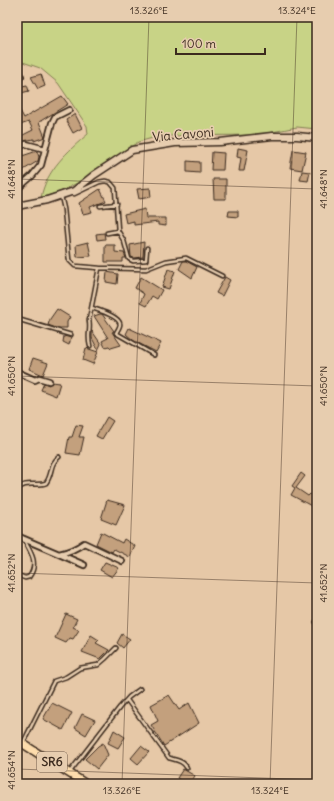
<svg xmlns="http://www.w3.org/2000/svg" width="334" height="801" viewBox="0 0 334 801" font-family="Delius,sans-serif">
	<rect width="100%" height="100%" fill="#e6c8a7"/>
	<filter id="ink" filterUnits="userSpaceOnUse"><feTurbulence type="fractalNoise" baseFrequency=".025" numOctaves="2"/><feDisplacementMap in="SourceGraphic" scale="8" xChannelSelector="R" yChannelSelector="G"/><feConvolveMatrix kernelMatrix="1 2 1 2 8 2 1 2 1" color-interpolation-filters="sRGB"/></filter>
	<g filter="url(#ink)">
		<path fill="#c8d386" stroke="#827e52" d="M17 17H317V129L297 127 257 135 160 136 138 142 77 183 62 191 41 198C46 170 68 151 88 134L87 126 58 83 40 68 17 60Z"/>
		<path fill="#c3a07d" stroke="#3b2a1e" d="M41 74 45 86 38 89 31 77Z
			M27 85 29 91 17 94V87Z
			M62 96 68 104 39 122 45 137 34 141V139L23 141 21 136 33 130 29 122 17 126V105L24 118Z
			M75 114 82 128 73 133 66 120Z
			M238 148 248 150 244 171H239L241 158 237 157Z
			M293 150 306 152 302 170 290 168Z
			M37 151 39 157 38 161 17 174V161L23 157 22 156Z
			M212 152 224 153 223 170H211Z
			M187 161 200 162V173L187 172Z
			M302 171 310 172 308 181 300 180Z
			M213 179H226V199H214Z
			M150 188 151 197 139 199 137 189Z
			M100 189 106 201 90 207 92 212 83 214 79 203Z
			M145 209 146 218H166V226L158 225V222L134 225V221L126 223 124 214Z
			M229 211H238V217L228 216Z
			M104 233 105 239 97 240 96 234Z
			M88 242 91 256 77 257 76 245Z
			M144 242 143 257 134 258 131 257 130 245Z
			M105 245H115V252L124 253 126 258H123V262H105Z
			M183 261H186L197 267 192 278 179 269Z
			M168 269 175 271 169 289 162 287Z
			M107 272 118 274 117 284 106 282Z
			M141 277 162 290 157 299 152 296 146 306 140 303 144 294 135 288Z
			M225 277 230 280 222 296 216 293Z
			M57 309 70 317 67 322V328H56L48 325 50 319Z
			M100 314H102L114 331 112 332 121 345 111 348 109 346 105 347 102 341 108 338 94 316Z
			M129 328 161 343 156 352 134 341 126 334Z
			M92 331 101 344 98 350 92 338Z
			M64 336 71 338 69 345 63 342Z
			M86 348 98 352 93 364 83 360Z
			M33 358 48 363 43 375 29 369Z
			M52 382 60 383 56 396 41 390 44 383 49 385Z
			M107 417 113 421 102 439 96 436Z
			M76 425 83 426 79 437H84L80 455 66 453 69 437H72Z
			M301 473 305 476 296 488 308 496 310 494 317 498V509L291 495 295 488 292 486Z
			M107 500 125 505 116 525 101 519Z
			M101 532 122 543 124 539 135 546 130 557 114 549 112 552 96 544Z
			M105 562 119 568 112 577 100 570Z
			M66 614 77 619 73 627 79 630 73 639 70 638 66 643 55 638Z
			M122 634 130 639 123 648 117 643Z
			M91 635 99 640 96 643 109 650 100 659 82 652Z
			M169 695 179 710 189 703 199 723 164 746 151 725 158 721 151 705Z
			M52 703 72 713 63 730 43 719Z
			M82 714 95 720 86 735 75 728Z
			M114 730 125 737 118 748 108 743Z
			M103 743 108 755 97 769 85 759 98 746Z
			M141 746 149 752 138 764 131 758Z
			M183 769 195 776 189 784H186L177 778Z"/>
		<g fill="none" stroke-linecap="round" stroke-linejoin="round">
			<g stroke="#3b2a1e" stroke-width="5.5">
				<path id="lane" d="M74 194 99 182 105 181 110 182 115 188 118 231 124 241 129 259 133 261 146 260 147 248
					M61 196 64 209 69 260 75 266 99 268
					M100 206 117 204
					M107 233 118 231
					M92 308C98 310 119 316 120 324 120 327 117 331 116 333L154 355
					M17 319 71 335
					M90 346C87 334 91 331 89 320L99 268 146 269 166 261 186 258 222 276
					M17 490C25 480 36 487 46 483 53 474 49 464 59 457
					M17 575 25 578 29 577C39 564 31 552 24 540
					M316 622 317 623
					M127 700 169 758C176 760 184 761 187 768
					M23 743 54 681 66 677 80 668 98 665 105 659 116 648
					M69 773 120 707 129 697 140 689"/>
			</g>
			<g stroke="#3b2a1e" stroke-width="8">
				<path id="street" d="M17 67 21 76
					M17 147 26 144 45 149
					M17 189 32 176 41 165 52 123 55 117 69 110
					M17 372 35 380 39 378 49 381
					M17 536 59 554C68 552 76 549 84 543L122 561
					M59 554 84 565"/>
			</g>
			<g stroke="#3b2a1e" stroke-width="9">
				<path id="secondary" d="M17 206 47 200 74 191 94 175 132 150 175 143 220 142 272 136H297L317 138"/>
			</g>
			<g stroke="#3b2a1e" stroke-width="10">
				<path id="primary" d="M17 740 86 784"/>
			</g>
			<use href="#lane" stroke="#e7cdaf" stroke-width="2.5"/>
			<use href="#street" stroke="#e7cdaf" stroke-width="4.5"/>
			<use href="#secondary" stroke="#e7cdaf" stroke-width="6"/>
			<use href="#primary" stroke="#fddcac" stroke-width="7"/>
		</g>
	</g>
	<path fill="none" stroke="#3b2a1e" stroke-width="1" stroke-opacity="0.45" d="M17 179 317 189M17 376 317 386M17 573 317 583M17 769 317 780M122 784 149 17M270 784 297 17"/>
	<g text-anchor="middle" stroke-width="3.5" stroke-linejoin="round" paint-order="stroke">
		<rect fill="#e7cdaf" stroke="#6f5b4a" stroke-width="1" x="37" y="752" width="30" height="20" rx="3"/>
		<g font-size="12" font-weight="bold" fill="#3b2a1e">
			<text x="52" y="766">SR6</text>
		</g>
		<g font-size="13" fill="#3b2a1e" stroke="#e7cdaf">
			<text transform="translate(183 134) rotate(-5)" y="5">Via Cavoni</text>
		</g>
	</g>
	<rect width="334" height="801" fill="none" stroke="#e7cdaf" stroke-width="44"/>
	<path d="M176 48v6h89v-6" fill="none" stroke="#3b2a1e" stroke-width="2"/>
	<text x="182" y="48" font-size="12" fill="#3b2a1e" stroke="#e7cdaf" stroke-width="3" paint-order="stroke">100 m</text>
	<rect x="22" y="22" width="290" height="757" fill="none" stroke="#3b2a1e" stroke-width="1.5"/>
	<g font-size="10" text-anchor="middle" fill="#3b2a1e">
		<text x="149" y="14">13.326°E</text>
		<text x="297" y="14">13.324°E</text>
		<text transform="translate(11 179) rotate(-90)" y="4">41.648°N</text>
		<text transform="translate(323 189) rotate(-90)" y="4">41.648°N</text>
		<text transform="translate(11 376) rotate(-90)" y="4">41.650°N</text>
		<text transform="translate(323 386) rotate(-90)" y="4">41.650°N</text>
		<text transform="translate(11 573) rotate(-90)" y="4">41.652°N</text>
		<text transform="translate(323 583) rotate(-90)" y="4">41.652°N</text>
		<text transform="translate(11 770) rotate(-90)" y="4">41.654°N</text>
		<text x="122" y="794">13.326°E</text>
		<text x="270" y="794">13.324°E</text>
	</g>
</svg>
